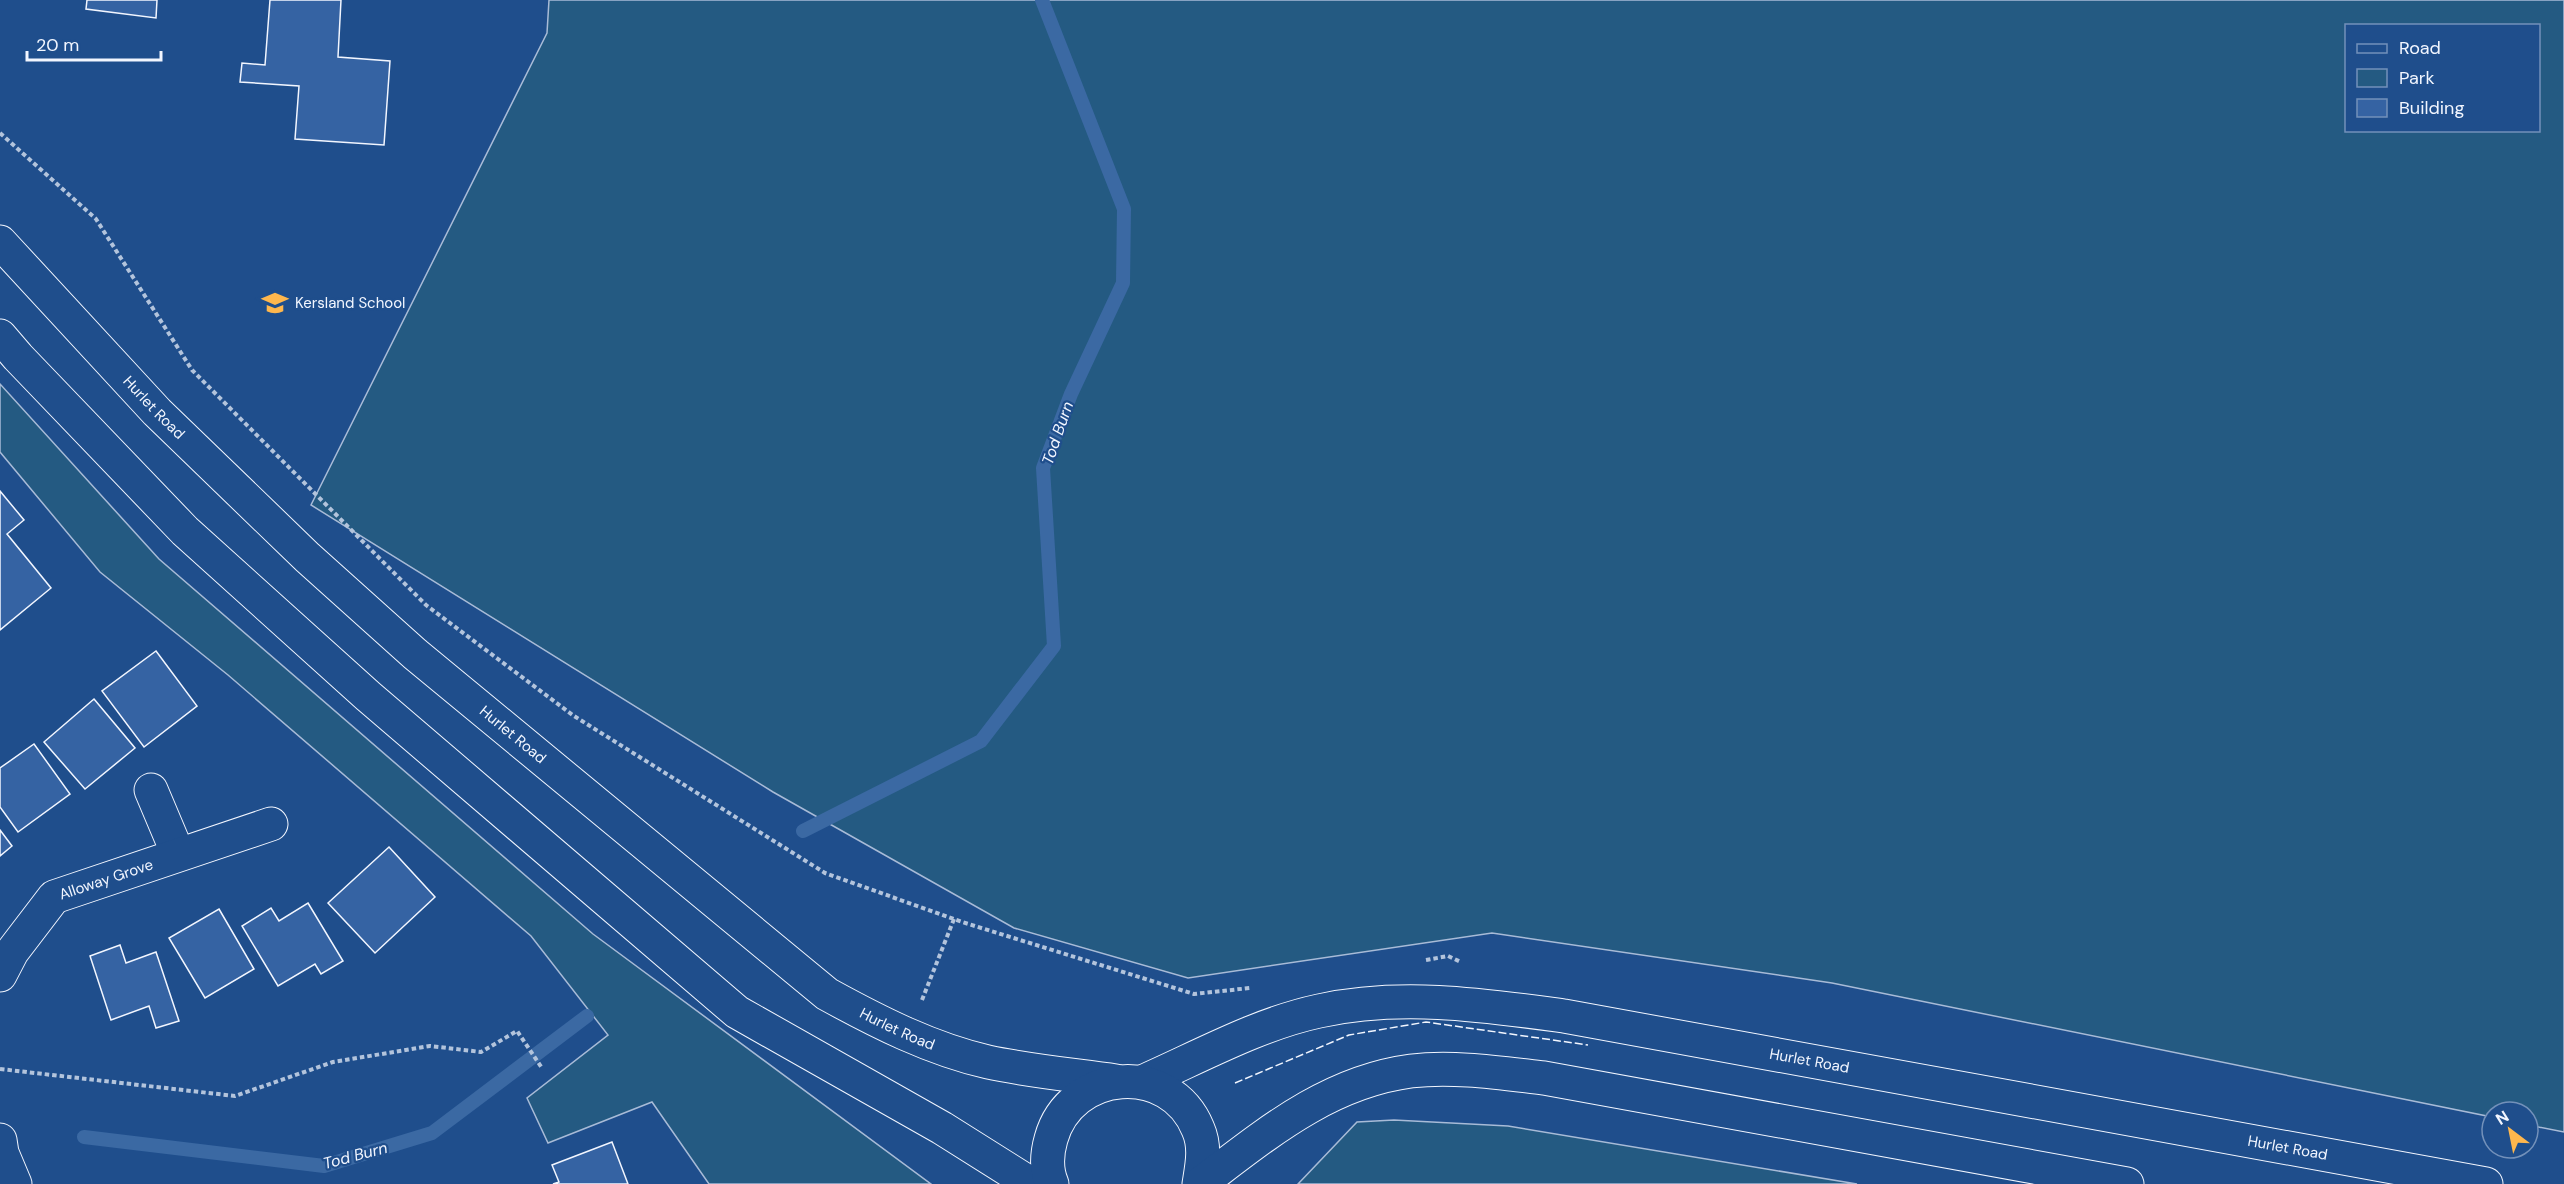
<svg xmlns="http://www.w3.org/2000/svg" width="2564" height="1184" viewBox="0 0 2564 1184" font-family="'DM Sans',sans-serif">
	<rect width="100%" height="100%" fill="#1f4e8c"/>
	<path fill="#245a82" stroke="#a8bbd7" stroke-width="1.5" fill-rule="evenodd" d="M549 0H2564V1132L2528 1125V1112H2492V1117L1832 983 1492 933 1188 978 1014 928 773 792 311 505 547 33ZM2346 26H2538V130H2346Z
		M0 384 159 559 593 934 931 1184H709L652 1102 548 1143 527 1098 608 1035 531 936 228 675 100 572 0 452Z
		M1394 1120 1508 1126 1857 1184H1298L1357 1122Z"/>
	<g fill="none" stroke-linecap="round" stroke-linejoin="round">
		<path stroke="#3b69a3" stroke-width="14" d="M803 831 981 741 1054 646 1043 468 1071 394 1123 283 1124 209 1042 0
			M84 1137 324 1166 432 1133 587 1016"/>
	</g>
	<path fill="#3563a3" stroke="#f2f6ff" stroke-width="1.5" d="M87 0H157L156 18 86 9Z
		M270 0H341L338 57 390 61 384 145 295 139 299 86 240 82 242 63 265 65Z
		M0 491 24 520 7 534 51 588 0 630Z
		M156 651 197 706 144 747 102 691Z
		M94 699 135 748 85 789 44 742Z
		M34 744 70 794 18 832 0 807V768Z
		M0 830 12 846 0 856Z
		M389 847 435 897 375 953 328 903Z
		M308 903 343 961 321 974 315 964 278 986 242 926 271 908 279 921Z
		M219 909 254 969 205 998 169 938Z
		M120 945 126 963 156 952 179 1021 156 1028 149 1006 111 1020 90 956Z
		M612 1142 628 1184H553L559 1182 552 1165Z"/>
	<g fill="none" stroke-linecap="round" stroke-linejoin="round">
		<g stroke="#f2f6ff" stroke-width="35">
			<g id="street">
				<path d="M151 790 178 854"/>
				<path id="s1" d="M0 975 12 952 54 897 271 824"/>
				<path d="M0 1140 2 1153 15 1184"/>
			</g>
		</g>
		<g stroke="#f2f6ff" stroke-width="35">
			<g id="primary">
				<path id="s2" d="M0 242 157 412 307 557 415 654 827 994C878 1022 931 1049 988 1062 1030 1071 1074 1075 1116 1081"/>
				<path d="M0 336 18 357 185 531 368 696 737 1012 942 1128 1031 1184"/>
				<path id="s3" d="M1142 1082C1199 1057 1258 1024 1319 1011 1400 993 1483 1005 1564 1016L2486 1184"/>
				<path d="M1052 1184C1046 1170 1047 1153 1051 1139 1070 1069 1170 1060 1198 1129 1206 1147 1202 1165 1199 1184"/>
				<path d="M1200 1184C1265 1135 1327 1082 1411 1071 1454 1066 1500 1073 1544 1078L2127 1184"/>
			</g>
		</g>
		<path stroke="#b3c4dc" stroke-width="4" stroke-dasharray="4.5 3" stroke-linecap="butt" d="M0 133 96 219 192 370 426 605 574 716 825 873 962 922 1194 994 1250 988
			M1426 960 1448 956 1461 962
			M922 1000 954 919
			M0 1069 235 1096 333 1062 430 1046 481 1052 517 1031 542 1068"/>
		<use href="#street" stroke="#1f4e8c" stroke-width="33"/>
		<use href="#primary" stroke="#1f4e8c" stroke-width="33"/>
		<path stroke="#f2f6ff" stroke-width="1.5" stroke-dasharray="8 3" stroke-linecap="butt" d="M1235 1083 1349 1035 1426 1022 1588 1045"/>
	</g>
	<defs>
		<g id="school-bare" transform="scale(2.07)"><path d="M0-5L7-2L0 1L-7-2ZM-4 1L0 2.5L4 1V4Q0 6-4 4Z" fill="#ffb74d" stroke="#1f4e8c" stroke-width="2.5" paint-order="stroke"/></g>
	</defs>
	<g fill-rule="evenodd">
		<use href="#school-bare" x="275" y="303"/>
	</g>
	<g text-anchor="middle" stroke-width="4.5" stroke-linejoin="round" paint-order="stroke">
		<g font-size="15" fill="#f2f6ff" stroke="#1f4e8c" text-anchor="start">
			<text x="295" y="308">Kersland School</text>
		</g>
		<g font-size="15" fill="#f2f6ff" stroke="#1f4e8c">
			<text dy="5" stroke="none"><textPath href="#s2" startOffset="226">Hurlet Road</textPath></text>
			<text dy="5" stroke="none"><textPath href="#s2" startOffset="712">Hurlet Road</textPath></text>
			<text dy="5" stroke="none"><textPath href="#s1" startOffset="150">Alloway Grove</textPath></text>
			<text dy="5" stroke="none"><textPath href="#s2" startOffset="1198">Hurlet Road</textPath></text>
			<text dy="5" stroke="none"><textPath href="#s3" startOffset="687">Hurlet Road</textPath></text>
			<text dy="5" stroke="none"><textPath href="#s3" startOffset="1173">Hurlet Road</textPath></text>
		</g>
		<g font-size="16" font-style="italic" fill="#f2f6ff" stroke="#1f4e8c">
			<text transform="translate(1057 433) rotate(-71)" y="6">Tod Burn</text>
			<text transform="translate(355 1155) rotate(-15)" y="6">Tod Burn</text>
		</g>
	</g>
	<rect x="2345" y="24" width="195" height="108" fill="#1f4e8c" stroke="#7391ba" stroke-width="1.5"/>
	<rect x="2357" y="44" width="30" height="9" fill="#1f4e8c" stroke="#7391ba" stroke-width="1.5"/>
	<text x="2399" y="54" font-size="18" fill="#f2f6ff">Road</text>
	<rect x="2357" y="69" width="30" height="18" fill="#245a82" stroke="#7391ba" stroke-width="1.5"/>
	<text x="2399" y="84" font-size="18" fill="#f2f6ff">Park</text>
	<rect x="2357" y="99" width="30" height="18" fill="#3563a3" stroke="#7391ba" stroke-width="1.5"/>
	<text x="2399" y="114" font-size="18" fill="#f2f6ff">Building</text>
	<g transform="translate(2510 1130) rotate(328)"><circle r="28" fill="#1f4e8c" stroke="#7391ba" stroke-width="1.5"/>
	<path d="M0-4.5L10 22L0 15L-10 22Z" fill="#ffb74d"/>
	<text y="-9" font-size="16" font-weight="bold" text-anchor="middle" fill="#f2f6ff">N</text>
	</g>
	<path d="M27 51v9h134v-9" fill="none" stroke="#f2f6ff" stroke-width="3"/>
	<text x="36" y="51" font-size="18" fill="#f2f6ff" stroke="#1f4e8c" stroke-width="4.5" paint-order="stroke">20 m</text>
</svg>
